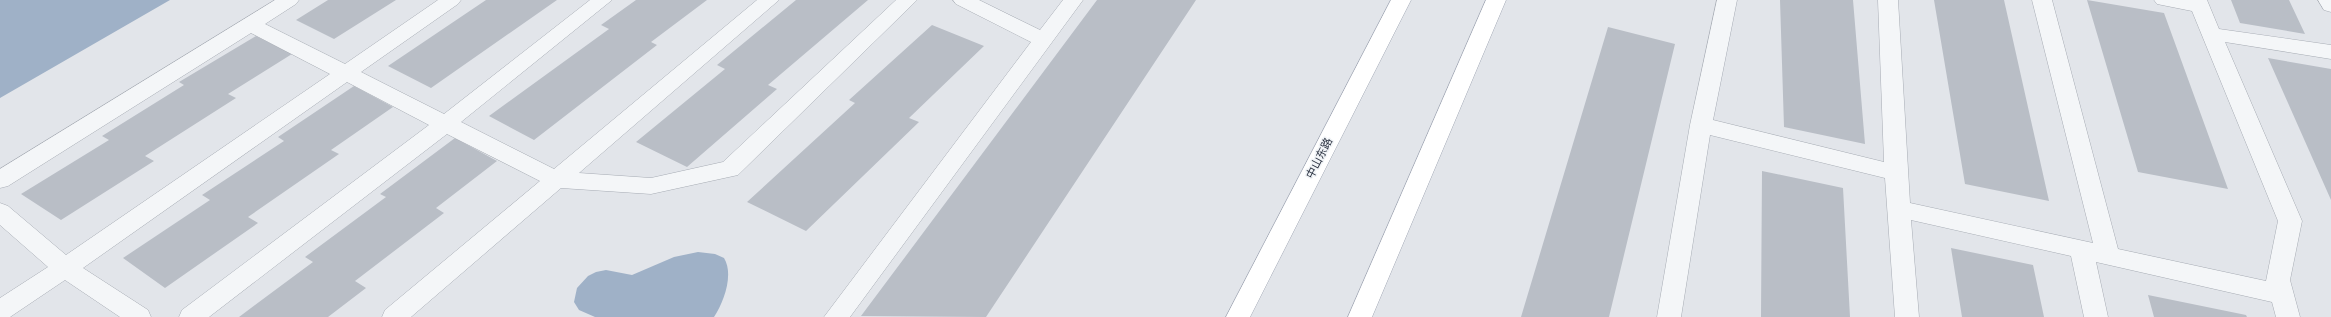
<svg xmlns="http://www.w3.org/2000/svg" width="2331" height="317" viewBox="0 0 2331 317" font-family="'PT Sans Narrow','Noto Sans SC',sans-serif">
	<rect width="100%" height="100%" fill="#e2e5ea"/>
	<path fill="#9fb1c7" d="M0 0H170L0 98Z
		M698 252 715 254 724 258C734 274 724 302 714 317H595L579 310 574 302 577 288 588 276 596 272 606 270 632 275 674 257Z"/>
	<path fill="#b9bec6" d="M328 0H396L334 39 296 20Z
		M486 0H557L431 88 388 66Z
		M636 0H707L651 42 657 45 534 140 489 116 609 29 601 25Z
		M796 0H868L768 85 777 89 687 167 636 142 725 69 717 65Z
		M1097 0H1196L986 317 861 316Z
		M1780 0H1853L1865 144 1784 127Z
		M1934 0H2004L2049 201 1965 184Z
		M2087 0 2164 13 2228 189 2138 172Z
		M2231 0H2289L2305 34 2240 23Z
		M932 25 984 46 909 118 919 122 806 231 747 202 855 103 849 100Z
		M1608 27 1675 44 1609 317H1521Z
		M256 36 292 54 228 94 236 98 145 156 154 161 61 220 21 194 109 140 102 136 184 85 179 82Z
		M2268 58 2331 69V200Z
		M354 86 393 107 331 150 339 154 248 217 258 223 165 288 123 258 210 200 202 195 284 141 278 137Z
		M455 138 497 161 436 208 444 213 355 281 366 288 328 317H239L313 262 305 257 386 197 380 194Z
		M1762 171 1843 188 1850 317H1761Z
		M1951 248 2033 265 2044 317H1962Z
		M2148 295 2246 315 2247 317H2154Z"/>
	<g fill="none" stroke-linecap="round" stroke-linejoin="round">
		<g stroke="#a7acb4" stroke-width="1">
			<path id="minor" d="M275 0H299L296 4 265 24 345 64 438 0H461L458 4 361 72 444 114 590 0H612L461 122 554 169 757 0H779L579 173 651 178 723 162 896 0H917L738 175 651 194 561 188 411 317H382L385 310 540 181 447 134 209 317H179L182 310 429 125 347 82 83 268 148 310 151 317H120L65 280 10 317H0V298L48 267 0 225V203L8 206 66 255 330 74 251 33 8 186 0 188V169Z
				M953 0H979L1040 30 1063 0H1083L850 317H824L1031 42 956 4Z
				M1717 0H1737L1713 120 1884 162 1878 0H1898L1910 203 2093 243 2032 0H2052L2118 249 2266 281 2278 221 2192 11 2157 4 2154 0H2207L2219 29 2331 45V59L2225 42 2302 221 2290 280 2300 317H2276L2272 302 2096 262 2108 317H2084L2071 256 1911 220 1919 317H1895L1885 178 1710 135 1681 317H1657L1690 125Z
				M2318 0H2331V12L2324 10Z"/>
		</g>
		<g stroke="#a2a8b5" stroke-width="1">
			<path id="major" d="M1391 0H1411L1250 317H1226Z
				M1486 0H1506L1372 317H1348Z"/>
		</g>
		<use href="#minor" fill="#f4f6f8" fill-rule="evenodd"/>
		<use href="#major" fill="#fff" fill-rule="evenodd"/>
	</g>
	<g text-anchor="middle" stroke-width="3" stroke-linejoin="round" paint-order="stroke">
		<g font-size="11" fill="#2b3241" stroke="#f1f4f7">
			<text transform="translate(1319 158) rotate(-63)" y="4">中山东路</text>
		</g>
	</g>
</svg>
